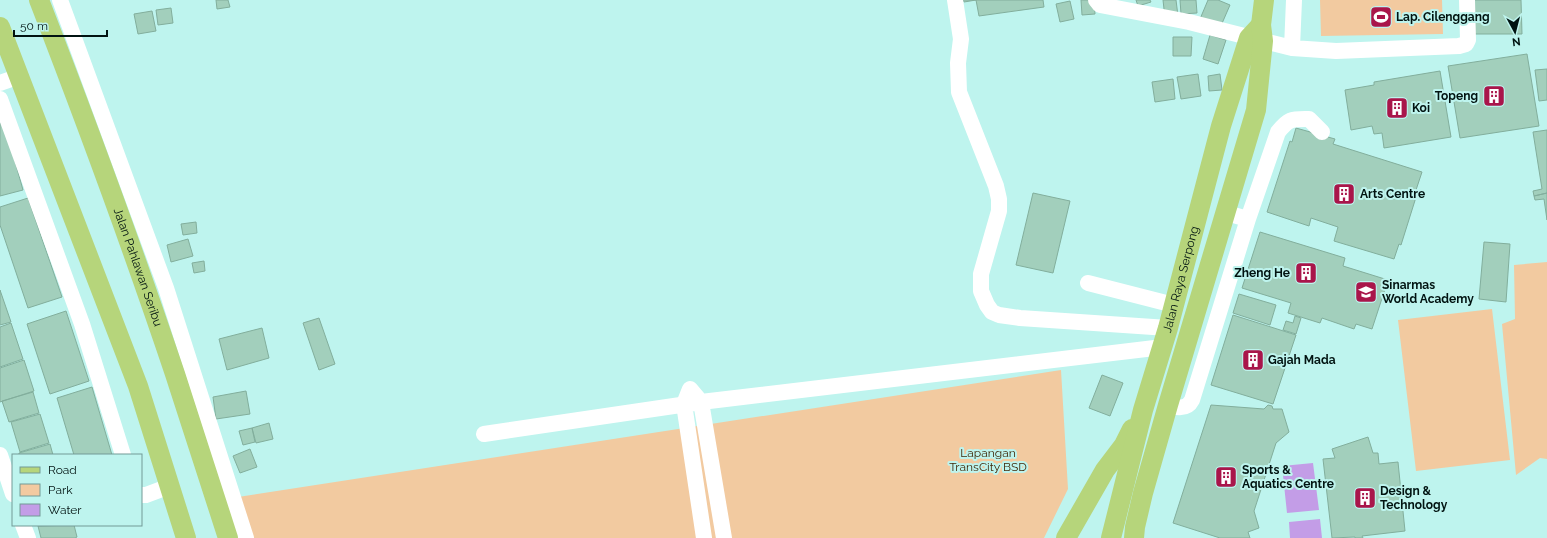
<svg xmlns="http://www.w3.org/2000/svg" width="1547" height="538" viewBox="0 0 1547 538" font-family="Raleway,sans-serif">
	<rect width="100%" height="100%" fill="#bef4ee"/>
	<path fill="#f2caa0" d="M1320 0H1442L1443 34 1321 36Z
		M1547 262V459L1540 458 1516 475 1502 324 1515 319 1514 265Z
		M1492 309 1510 460 1416 471 1398 320Z
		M1061 370 1068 489 1044 538H252L238 497Z"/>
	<path fill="#c39de7" d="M1313 463 1319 510 1287 513 1282 466Z
		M1320 519 1322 538H1290L1289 522Z"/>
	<path fill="#a2cfbc" stroke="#82ae9c" d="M216 0H228L230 7 217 9Z
		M963 0H1043L1044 7 979 16 976 0 964 2Z
		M1081 0H1094L1095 14 1082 15Z
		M1136 0H1150L1151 2 1138 6Z
		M1163 0H1176L1178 16 1165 18Z
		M1180 0H1196L1197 13 1181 14Z
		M1208 0H1218L1230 5 1220 28 1200 19Z
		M1474 0H1521L1522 34H1474Z
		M1070 1 1074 19 1060 22 1056 4Z
		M171 8 173 23 158 25 156 10Z
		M152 11 156 31 138 34 134 14Z
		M1210 35 1226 40 1218 64 1203 59Z
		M1173 37H1192L1191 56H1173Z
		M1527 54 1539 126 1460 138 1448 66Z
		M1547 69V100L1539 101 1535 70Z
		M1440 71 1451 137 1384 148 1382 133 1374 134 1372 126 1351 130 1345 90 1374 85V82Z
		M1198 74 1201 96 1181 99 1177 77Z
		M1220 74 1222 90 1209 91 1208 76Z
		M1173 79 1175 99 1155 102 1152 82Z
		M4 122 23 190 0 196V123Z
		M1296 128 1335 139 1333 144 1422 172 1415 193 1417 194 1401 245 1399 244 1394 259 1334 241 1338 227 1311 218 1309 226 1267 212 1290 141 1292 142Z
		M1547 130V193L1534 196 1533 191 1542 189 1533 132Z
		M1033 193 1070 201 1053 273 1016 265Z
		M1547 193V220L1544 199 1535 200 1534 196Z
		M28 198 62 297 28 308 0 225V207Z
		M196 222 197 233 183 235 181 224Z
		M1260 232 1345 258 1343 266 1388 280 1372 329 1356 324 1354 329 1322 318 1320 323 1288 313 1291 303 1242 288Z
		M188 239 193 256 171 262 167 245Z
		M1484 242 1510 244 1506 302 1479 299Z
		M204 261 205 271 194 273 192 263Z
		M0 290 11 322 0 325Z
		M1239 294 1276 305 1270 325 1233 313Z
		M66 311 89 381 50 394 27 324Z
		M1233 315 1296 335 1273 404 1211 385Z
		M1295 316 1301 318 1296 334 1283 330 1286 321 1293 323Z
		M319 318 335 364 319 370 303 323Z
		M11 323 23 359 0 367V327Z
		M262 328 269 358 227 370 219 339Z
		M24 360 34 391 0 402V368Z
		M1102 375 1123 383 1110 416 1089 408Z
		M92 387 112 455H74L57 398Z
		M246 391 250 414 216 419 213 397Z
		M33 392 39 413 9 422 2 401Z
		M1211 405 1264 409 1268 405 1272 406 1273 409H1282L1289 432 1276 443 1254 511 1259 528 1248 532 1250 538H1220L1173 523Z
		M40 414 49 443 20 452 11 422Z
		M269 423 273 439 256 443 252 428Z
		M252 428 255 442 243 445 239 431Z
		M1368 437 1373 453H1378L1379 464 1398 462 1405 531 1362 536 1363 538H1355V537L1332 538 1323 459 1335 458 1332 449Z
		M50 444 53 455H19V453Z
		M250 449 257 467 240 473 233 456Z
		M74 525 77 537 75 538H41L38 526Z"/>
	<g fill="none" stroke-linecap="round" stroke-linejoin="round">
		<path stroke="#fff" stroke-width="16" d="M60 0 166 288 246 538
			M955 0 961 39 958 63 959 92 996 186 999 199V211L981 274V291L987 305 992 312 999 315 1020 318 1168 328
			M1096 0 1100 5 1189 22 1292 48 1336 51 1459 46 1466 44 1468 40 1467 0
			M1292 48 1294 0
			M0 83 20 76
			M0 99 82 324 123 455
			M1248 219 1278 132C1289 118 1292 119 1309 119L1322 132
			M1088 283 1174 305
			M1168 405C1177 408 1187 410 1192 400L1248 219 1226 213
			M484 434 701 402 1163 347
			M0 455 13 494
			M141 495H146L170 486
			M23 525 28 538
			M704 538 684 404 690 389 701 402 724 538"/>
		<g stroke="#b6d57b" stroke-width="20">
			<path id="s1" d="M39 0C87 124 133 249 175 374 193 429 210 483 228 538"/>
			<path d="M0 27 138 386 186 538"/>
			<path d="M1066 538 1105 470 1124 445 1132 429"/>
			<path id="s2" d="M1111 538 1143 410 1168 328 1221 126 1249 38 1261 25"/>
			<path d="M1134 538 1135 527 1143 493 1168 405 1256 110 1263 41 1261 25 1264 0"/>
		</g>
	</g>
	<defs>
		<g id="stadium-square" transform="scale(1.15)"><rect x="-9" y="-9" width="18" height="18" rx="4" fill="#a9154a" stroke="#bef4ee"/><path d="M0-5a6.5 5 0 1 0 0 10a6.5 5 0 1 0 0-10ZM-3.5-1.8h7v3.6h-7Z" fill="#fff"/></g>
		<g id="building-square" transform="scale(1.15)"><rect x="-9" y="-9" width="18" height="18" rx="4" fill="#a9154a" stroke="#bef4ee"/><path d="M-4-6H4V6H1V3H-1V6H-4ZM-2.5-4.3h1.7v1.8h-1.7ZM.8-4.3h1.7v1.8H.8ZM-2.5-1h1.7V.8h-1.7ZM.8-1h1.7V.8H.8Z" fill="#fff"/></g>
		<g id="school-square" transform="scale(1.15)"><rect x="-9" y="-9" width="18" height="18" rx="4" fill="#a9154a" stroke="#bef4ee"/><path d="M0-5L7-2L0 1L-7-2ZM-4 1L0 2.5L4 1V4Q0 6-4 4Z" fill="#fff"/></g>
	</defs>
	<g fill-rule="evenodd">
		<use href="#stadium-square" x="1381" y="17"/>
		<use href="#building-square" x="1494" y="96"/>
		<use href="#building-square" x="1397" y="108"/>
		<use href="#building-square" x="1344" y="194"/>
		<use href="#building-square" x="1306" y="273"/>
		<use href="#school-square" x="1366" y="292"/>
		<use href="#building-square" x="1253" y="360"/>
		<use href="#building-square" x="1226" y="477"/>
		<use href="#building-square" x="1365" y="498"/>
	</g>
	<g text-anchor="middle" stroke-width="4" stroke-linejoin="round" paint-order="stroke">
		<g font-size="12" font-weight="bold" fill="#011311" stroke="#bef4ee" text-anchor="start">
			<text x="1396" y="21">Lap. Cilenggang</text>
			<text x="1478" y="100" text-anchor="end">Topeng</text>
			<text x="1412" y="112">Koi</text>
			<text x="1360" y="198">Arts Centre</text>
			<text x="1290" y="277" text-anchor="end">Zheng He</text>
			<text x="1382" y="289">Sinarmas<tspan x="1382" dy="14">World Academy</tspan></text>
			<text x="1268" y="364">Gajah Mada</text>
			<text x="1242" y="474">Sports &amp;<tspan x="1242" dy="14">Aquatics Centre</tspan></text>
			<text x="1380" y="495">Design &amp;<tspan x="1380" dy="14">Technology</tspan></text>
		</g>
		<g font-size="12" fill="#011311" stroke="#bef4ee">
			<text dy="4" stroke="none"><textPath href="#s1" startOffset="285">Jalan Pahlawan Seribu</textPath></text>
			<text dy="4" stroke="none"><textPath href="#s2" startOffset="268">Jalan Raya Serpong</textPath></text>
		</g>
		<g font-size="12" fill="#402809" stroke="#bef4ee">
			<text x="988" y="457">Lapangan<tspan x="988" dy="14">TransCity BSD</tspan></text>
		</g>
	</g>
	<rect x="12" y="454" width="130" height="72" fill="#bef4ee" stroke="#729a96"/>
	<rect x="20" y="467" width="20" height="6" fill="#b6d57b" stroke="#729a96"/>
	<text x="48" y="474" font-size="12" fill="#011311">Road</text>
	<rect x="20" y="484" width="20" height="12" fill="#f2caa0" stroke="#729a96"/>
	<text x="48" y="494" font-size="12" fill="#011311">Park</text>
	<rect x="20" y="504" width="20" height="12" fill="#c39de7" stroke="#729a96"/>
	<text x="48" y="514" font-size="12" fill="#011311">Water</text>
	<g transform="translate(1515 32) rotate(173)" stroke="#bef4ee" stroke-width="3" paint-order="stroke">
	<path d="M0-3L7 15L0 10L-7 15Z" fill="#011311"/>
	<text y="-6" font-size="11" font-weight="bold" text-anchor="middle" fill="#011311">N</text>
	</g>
	<path d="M14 30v6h93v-6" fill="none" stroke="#011311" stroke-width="2"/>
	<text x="20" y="30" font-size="12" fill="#011311" stroke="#bef4ee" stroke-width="3" paint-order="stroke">50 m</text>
</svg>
